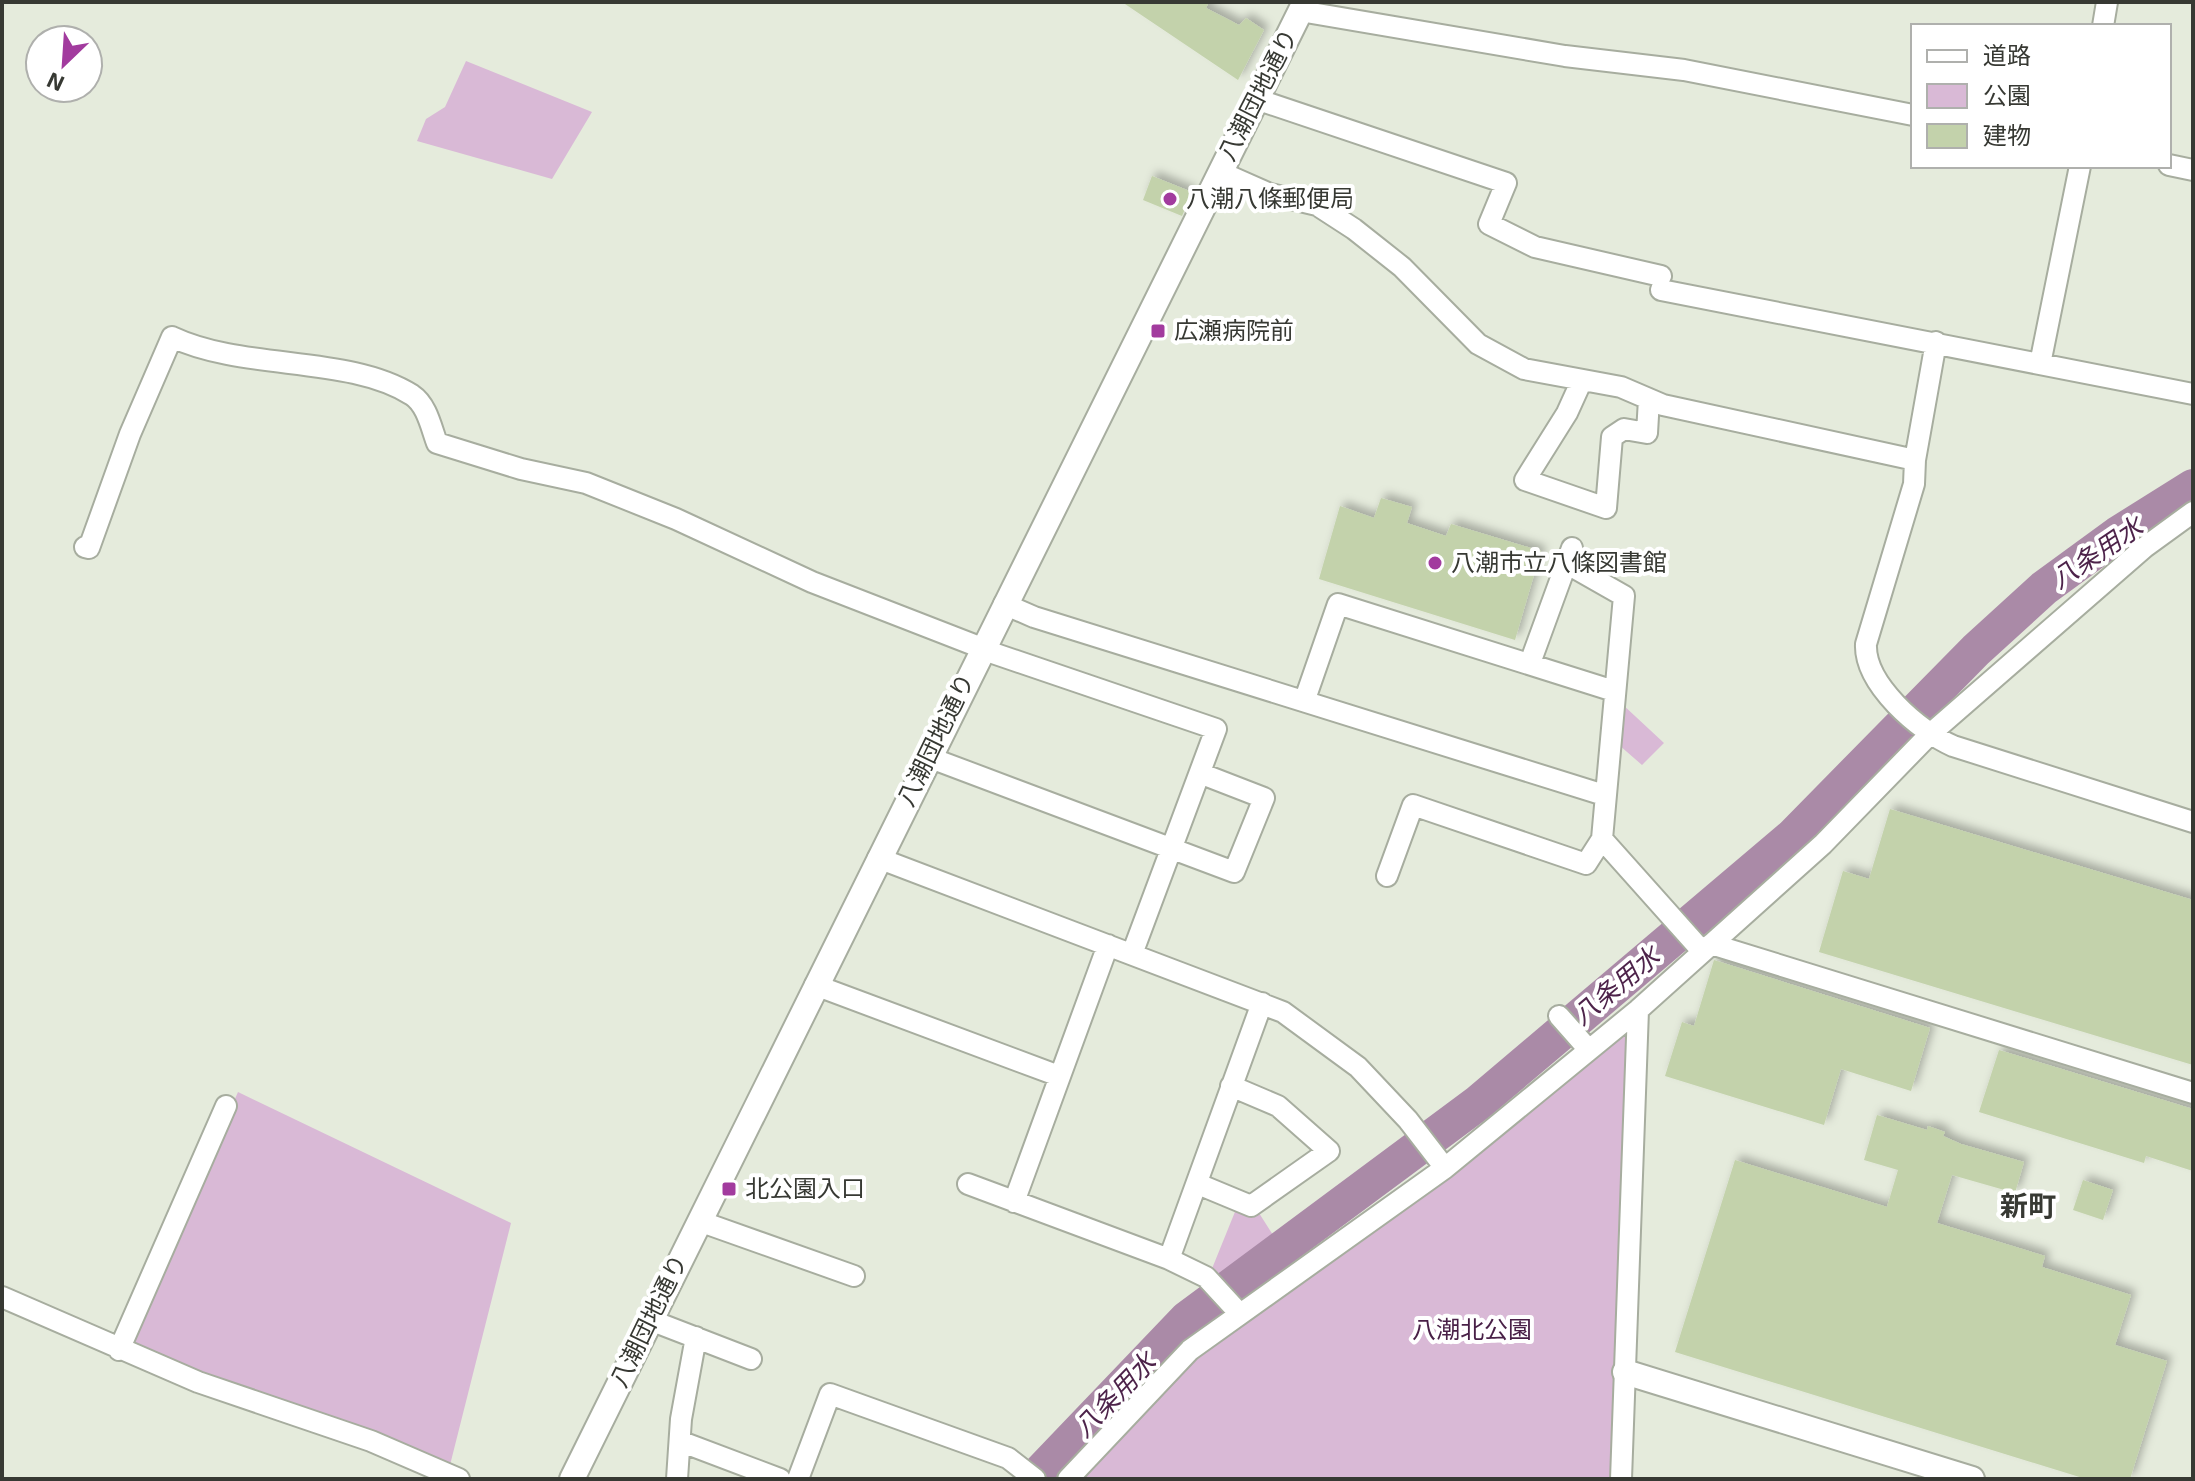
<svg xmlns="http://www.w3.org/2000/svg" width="2195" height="1481" viewBox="0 0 2195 1481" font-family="'Exo 2','Noto Sans JP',sans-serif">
	<defs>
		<filter id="shadow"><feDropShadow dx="5" dy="-5" stdDeviation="4" flood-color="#0004"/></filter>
	</defs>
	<rect width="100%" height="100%" fill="#e5ebdc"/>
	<path fill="#d9b9d6" d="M466 61 592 112 552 179 417 141 426 119 445 107Z
		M1621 703 1664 743 1642 765 1619 745Z
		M1628 1024 1616 1479H1077L1197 1354Z
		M238 1092 511 1223 449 1469 125 1349Z
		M1241 1197 1252 1202 1280 1246 1222 1291 1209 1276Z"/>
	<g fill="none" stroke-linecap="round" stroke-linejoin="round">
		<path stroke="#aa8aa7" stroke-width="36" d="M1034 1479 1187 1319 1478 1103 1792 837 1976 650 2044 588 2118 534 2193 487"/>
	</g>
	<path fill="#c3d2ab" filter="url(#shadow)" d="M1122 2H1209L1206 8 1239 25 1246 18 1264 30 1238 80Z
		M1152 176 1192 192 1182 216 1143 200Z
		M1381 498 1412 507 1407 523 1446 536 1451 524 1541 551 1515 640 1319 579 1340 506 1374 518Z
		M1890 809 2193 900V1065L1819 952 1843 871 1869 879Z
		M1714 960 1930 1028 1911 1091 1841 1069 1824 1125 1665 1076 1682 1022 1694 1026Z
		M1999 1050 2193 1109V1171L2146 1156 2144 1163 1979 1112Z
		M1877 1115 1927 1130 1928 1126 1945 1132 1943 1136 1961 1144 2024 1162 2015 1193 1952 1175 1937 1223 2045 1256 2042 1267 2131 1295 2115 1345 2167 1361 2130 1479H2086L1675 1352 1735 1160 1887 1207 1898 1170 1864 1160Z
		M2083 1180 2113 1190 2103 1220 2073 1210Z"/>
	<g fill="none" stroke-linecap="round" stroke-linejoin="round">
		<g stroke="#a7ad9f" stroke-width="24">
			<path id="minor" d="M1300 11 1565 56 1684 70 1913 115
				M2103 26 2107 2
				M1256 99 1506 183 1489 224 1535 247 1661 276
				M2169 165 2193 170
				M1220 172 1270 194 1317 205 1354 229 1402 267 1478 344 1524 369 1621 387 1663 405 1915 460
				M1661 290 2193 394
				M1936 342 1915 460 1914 484 1866 644C1864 684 1919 731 1953 746L2193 822
				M2040 364 2080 166
				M1582 380 1567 413 1525 480 1606 508 1612 437 1624 429 1647 433 1649 399
				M85 547 89 548 130 434 172 337C244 371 349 355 412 395 427 405 431 427 437 443L521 469 586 483 676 519 812 582 982 648
				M1566 563 1624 596 1602 839 1702 951
				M1004 604 1034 617 1604 795
				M981 649 1216 729 1132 954
				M1530 663 1572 548
				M1305 699 1338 604 1614 691
				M928 757 1234 872 1264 798 1202 774
				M878 858 1283 1012 1358 1067 1408 1120 1445 1168
				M1387 876 1413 805 1586 864 1602 839
				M1711 944 2193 1093
				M815 985 1059 1076
				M1559 1016 1589 1050
				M968 1184 1169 1259 1206 1277 1240 1314
				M1198 1184 1251 1206 1329 1151 1278 1106 1231 1086
				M1014 1202 1108 945
				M699 1221 854 1276
				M1169 1259 1262 1003
				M2 1297 198 1382 371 1441 459 1479
				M650 1320 751 1359
				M119 1350 226 1106
				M682 1442 780 1479
				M677 1479 681 1419 696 1337
				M798 1479 830 1394 1008 1458 1035 1479
				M1068 1479 1190 1350 1445 1168 1638 1010 1823 844 1929 735 2145 547 2193 512
				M1621 1479 1638 1010"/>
		</g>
		<g stroke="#a7ad9f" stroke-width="28">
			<path id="tertiary" d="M1625 1372 1972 1479
				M572 1479 1305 2"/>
		</g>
		<use href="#minor" stroke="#fff" stroke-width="20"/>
		<use href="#tertiary" stroke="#fff" stroke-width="24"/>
	</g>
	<g fill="#a23b9e" stroke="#fff" stroke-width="3">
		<circle cx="1170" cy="199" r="8"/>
		<rect x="1150" y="323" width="16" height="16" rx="4"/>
		<circle cx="1435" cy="563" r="8"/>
		<rect x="721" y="1181" width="16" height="16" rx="4"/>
	</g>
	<g text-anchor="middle" stroke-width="8" stroke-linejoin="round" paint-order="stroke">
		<g font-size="24" fill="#373933" stroke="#fff">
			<text transform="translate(1258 95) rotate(-63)" y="8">八潮団地通り</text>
			<text transform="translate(936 740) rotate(-64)" y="8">八潮団地通り</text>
			<text transform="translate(649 1321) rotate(-64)" y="8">八潮団地通り</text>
		</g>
		<g font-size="24" fill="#373933" stroke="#fff" text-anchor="start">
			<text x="1186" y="207">八潮八條郵便局</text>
			<text x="1174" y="339">広瀬病院前</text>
			<text x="1451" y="571">八潮市立八條図書館</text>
			<text x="745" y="1197">北公園入口</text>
		</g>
		<g font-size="24" fill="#492047" stroke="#fff">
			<text x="1472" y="1338">八潮北公園</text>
		</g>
		<g font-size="26" font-style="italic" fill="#4d234a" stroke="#fff">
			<text transform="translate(2097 553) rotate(-34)" y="9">八条用水</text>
			<text transform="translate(1616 986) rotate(-40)" y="9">八条用水</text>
			<text transform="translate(1115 1395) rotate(-46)" y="9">八条用水</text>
		</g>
		<g font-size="28" font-weight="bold" fill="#373933" stroke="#fff">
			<text x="2028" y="1216">新町</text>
		</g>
	</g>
	<rect width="2195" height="1481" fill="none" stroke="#373933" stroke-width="8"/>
	<rect x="1911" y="24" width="260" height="144" fill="#ffffff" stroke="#afb0ad" stroke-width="2"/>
	<rect x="1927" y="50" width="40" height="12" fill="#ffffff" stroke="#afb0ad" stroke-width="2"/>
	<text x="1983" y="64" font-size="24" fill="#373933">道路</text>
	<rect x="1927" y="84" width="40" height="24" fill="#d9b9d6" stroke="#afb0ad" stroke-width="2"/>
	<text x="1983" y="104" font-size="24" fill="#373933">公園</text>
	<rect x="1927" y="124" width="40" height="24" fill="#c3d2ab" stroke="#afb0ad" stroke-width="2"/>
	<text x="1983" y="144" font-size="24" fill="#373933">建物</text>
	<g transform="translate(64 64) rotate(205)"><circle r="38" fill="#ffffff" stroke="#afb0ad" stroke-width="2"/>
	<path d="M0-6L14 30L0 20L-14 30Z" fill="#a23b9e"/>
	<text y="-12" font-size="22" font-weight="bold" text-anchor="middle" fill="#373933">N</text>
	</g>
</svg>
